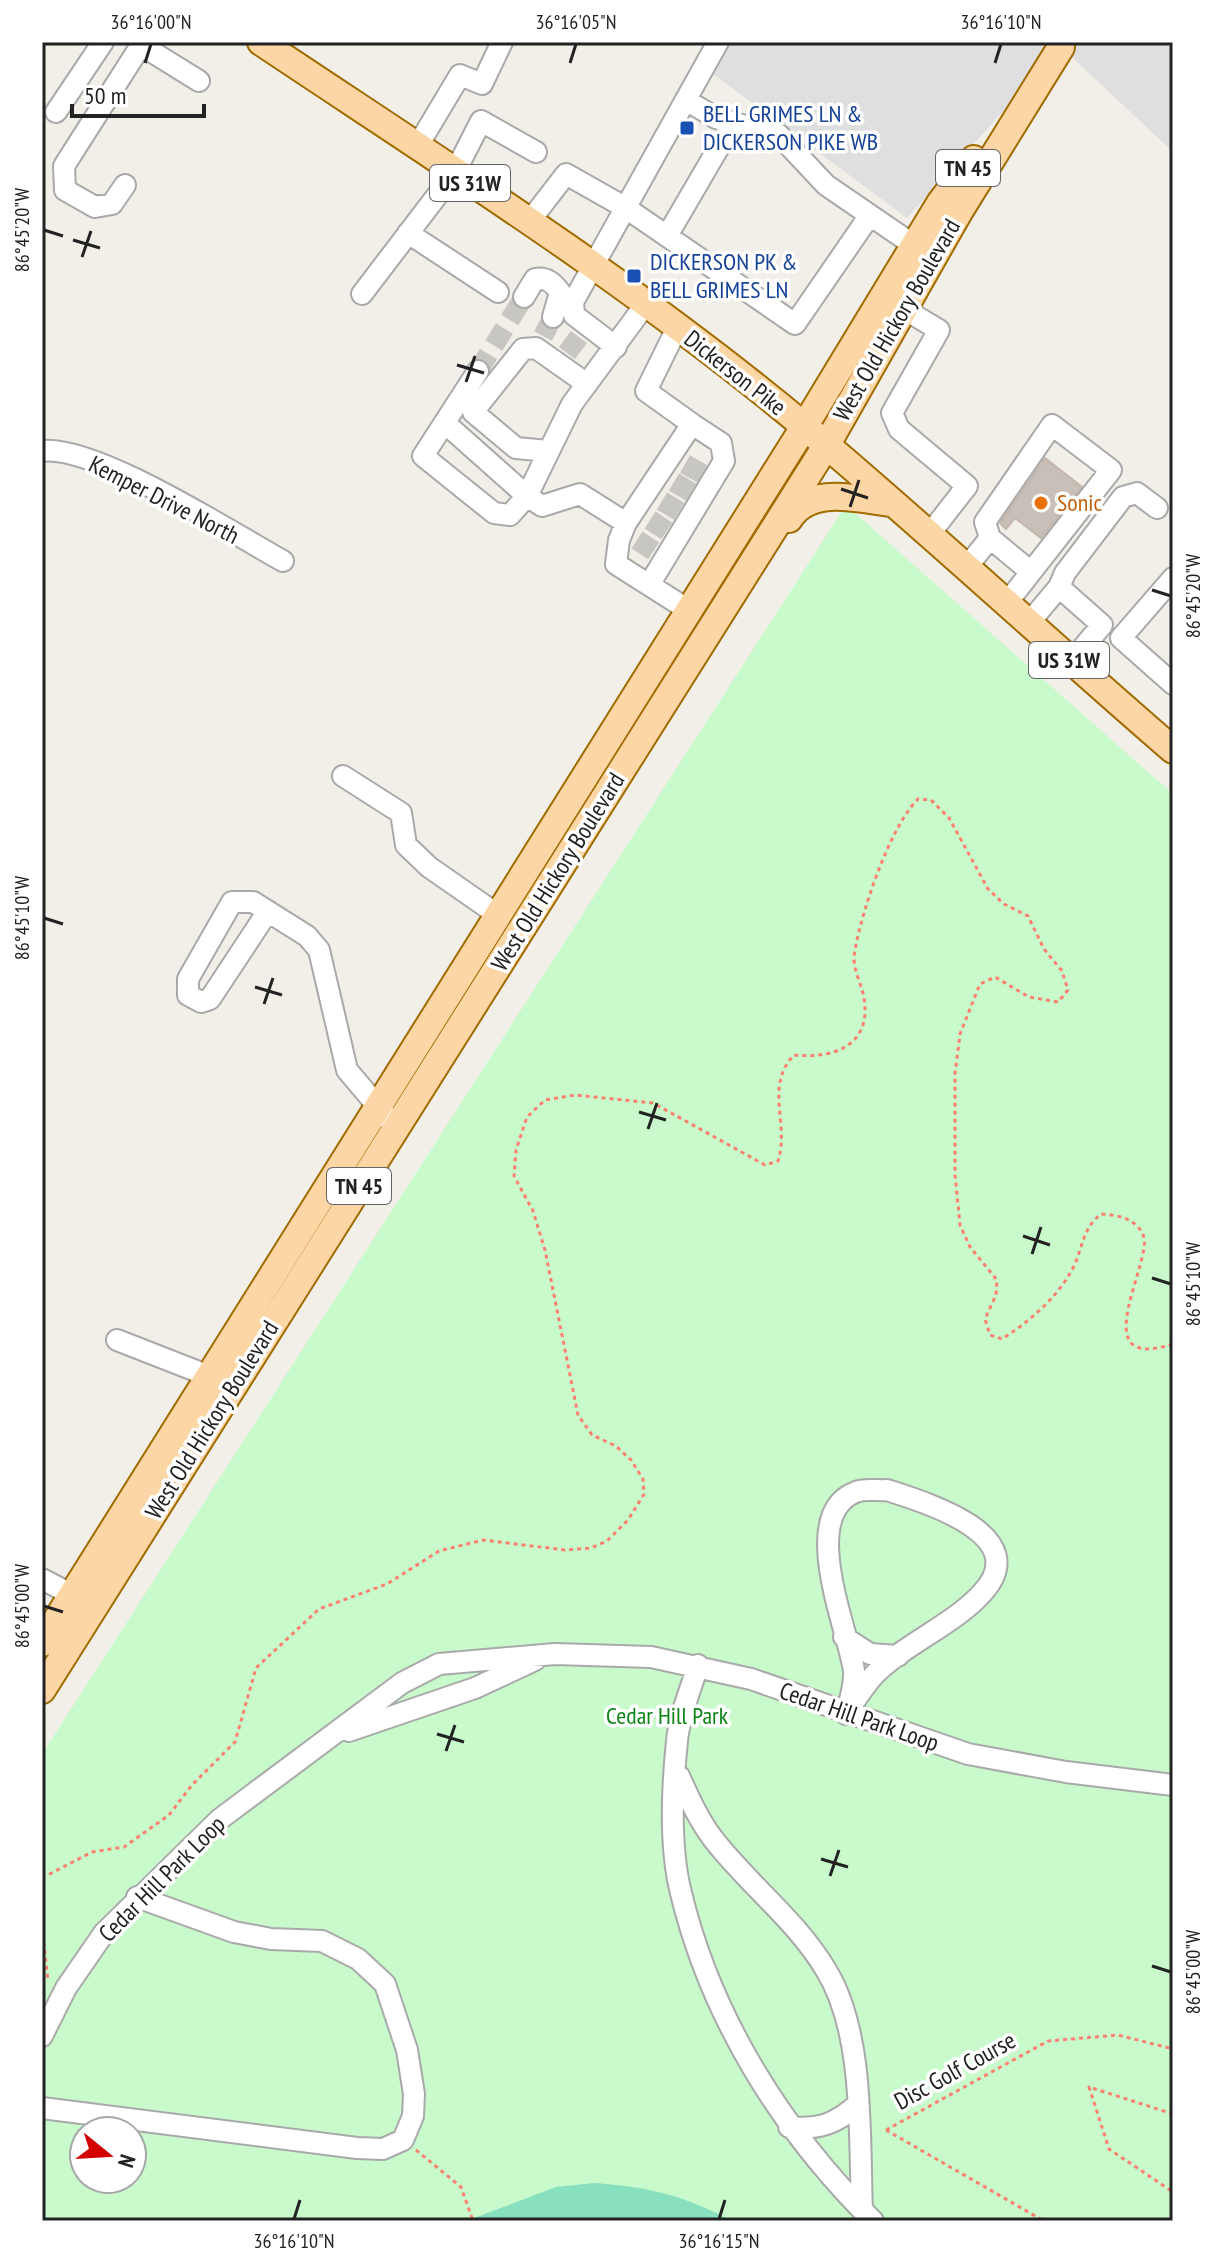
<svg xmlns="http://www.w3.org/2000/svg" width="1215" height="2263" viewBox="0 0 1215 2263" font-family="'PT Sans Narrow',sans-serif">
	<rect width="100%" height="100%" fill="#f2efe9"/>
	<path fill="#e0dfdf" d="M726 42H1173V152L1061 47 907 218 712 73Z"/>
	<path fill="#c8facc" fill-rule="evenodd" d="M846 505 1173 794V2221H42V1754ZM84 2131H132V2179H84Z"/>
	<path fill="#88e0be" d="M594 2183C649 2187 683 2195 732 2221H466L556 2187Z"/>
	<path fill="#c7bfb8" stroke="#c4b6ab" stroke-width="2" d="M1045 458 1082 487 1041 538 1015 518 1006 529 1000 523Z"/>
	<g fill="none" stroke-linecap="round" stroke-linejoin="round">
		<path stroke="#c8c6c1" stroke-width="20" stroke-dasharray="20 10" stroke-linecap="butt" d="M543 336 553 317
			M567 353 579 337
			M478 371 524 297
			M685 464 706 476
			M674 482 694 494
			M662 501 682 513
			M650 520 670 533
			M637 540 657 553"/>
		<g stroke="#a9a9a9" stroke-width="24">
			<path id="minor" d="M141 45 199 81
				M686 100 716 118 779 135 826 185 915 246
				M56 112 103 42
				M417 147 460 75 482 84 502 42
				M125 185 112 204 95 207 65 190 64 166 143 42
				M529 222 566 174 626 208 795 324 870 215
				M408 233 498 292
				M667 236 733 123
				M362 294 455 172 481 121 536 152
				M524 297 535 279C547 277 553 283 560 292L553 317
				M904 309 939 330 892 413 899 429 967 486 928 536
				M677 328 646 391 692 424 626 523 619 540 616 564 690 611
				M616 347 574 315 573 302 718 42
				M446 424 527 496 510 515 494 513 423 456 478 371
				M42 451C94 444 232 533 283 561
				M548 451 516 448 473 412 523 349 536 348 587 384
				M626 523 580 494 542 506 527 496 572 404 645 305
				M966 568 990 538
				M1173 578 1121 638 1173 684
				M649 585 724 461 721 443 692 424
				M1059 587 1065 573 1123 497 1137 493 1157 508
				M1006 604 1111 470 1052 425 985 522 990 538 1031 572
				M1028 624 1059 587 1102 625 1071 662
				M343 776 401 813 406 845 429 867 498 915
				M268 911 210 999 201 1002 188 995V979L232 902H253L307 936 319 950 347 1070 396 1128
				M117 1340 209 1376
				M887 1490C927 1503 1034 1535 983 1592 955 1624 906 1643 875 1674 864 1686 855 1700 846 1714 850 1700 855 1685 854 1671 849 1632 797 1514 856 1492 864 1488 878 1491 887 1490Z
				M42 1579 84 1601
				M844 1637 870 1654 898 1656
				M698 1665C691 1689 679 1716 677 1741 672 1789 669 1846 681 1893 711 2018 783 2132 873 2221
				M349 1731 475 1688 535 1660
				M679 1776C689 1798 699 1821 714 1840 749 1885 797 1921 826 1970 865 2033 859 2137 862 2210
				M42 2036 66 1988 104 1933 220 1819 402 1683 439 1664 555 1654 651 1657 751 1679 968 1754 1066 1772 1173 1785
				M42 2108 357 2148 383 2149 403 2140 413 2116 414 2094 407 2050 385 1984 358 1959 322 1941 271 1939 234 1932 137 1897
				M789 2127C819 2130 836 2124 858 2104"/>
		</g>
		<g stroke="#a06b00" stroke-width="30">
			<path id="major" d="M261 42C445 165 634 284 804 426 929 531 1049 643 1173 750
				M789 519C810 485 857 499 891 503
				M42 1643 804 427 940 203 974 159
				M42 1690 826 446 959 212 1061 47"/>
		</g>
		<path stroke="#fa8072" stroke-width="3" stroke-dasharray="4 4" stroke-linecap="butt" d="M42 1878 92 1852 124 1847 169 1815 192 1785 235 1742 256 1668 319 1609 387 1584 439 1551 483 1540 565 1550 591 1548 607 1541 628 1520 644 1494 643 1479 631 1460 616 1446 592 1435 578 1415 545 1250 533 1211 514 1176 516 1150 527 1117 545 1100 575 1095 653 1103 765 1165 778 1161C790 1124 764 1086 794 1055 833 1059 872 1046 864 998 861 982 851 967 855 950 862 910 890 827 918 799L931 800 949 818 988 889 1004 904 1028 916 1044 949 1062 971 1068 990 1058 1002 1029 997 995 977 980 984 960 1034 955 1074V1175L960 1225 970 1247 997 1280 996 1295 985 1319 990 1335 1002 1339C1030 1321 1057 1298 1073 1268 1083 1248 1082 1229 1101 1214 1117 1215 1136 1218 1143 1235 1155 1259 1081 1374 1173 1344
			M42 1926 48 1981
			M1173 2114 1089 2087 1109 2149 1173 2192
			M886 2130 1048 2041 1118 2035 1173 2049
			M886 2130 1044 2221
			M416 2150 461 2187 473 2221"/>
		<use href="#minor" stroke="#fff" stroke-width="20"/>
		<use href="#major" stroke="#fcd6a4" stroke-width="26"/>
	</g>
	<path fill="none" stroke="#222" stroke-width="3" d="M145 63 151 44M570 63 576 44M995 63 1001 44M44 230 63 236M73 240 100 248M82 257 91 231M457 365 484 373M466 382 475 356M841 489 868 498M850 507 859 480M1152 590 1171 596M44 918 63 924M255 987 282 995M264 1004 273 978M639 1112 666 1120M648 1129 657 1103M1023 1236 1050 1245M1032 1254 1041 1227M1152 1278 1171 1284M44 1606 63 1612M437 1734 464 1742M446 1751 455 1725M821 1859 848 1867M830 1876 839 1850M1152 1966 1171 1972M294 2219 300 2200M719 2219 725 2200"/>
	<g fill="#1a4fb4" stroke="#fff" stroke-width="3">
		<rect x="679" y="120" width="16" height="16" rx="4"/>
		<rect x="626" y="268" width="16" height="16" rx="4"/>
	</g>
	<circle fill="#e8710a" stroke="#fff" stroke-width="3" cx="1041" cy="503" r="8"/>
	<g text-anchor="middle" stroke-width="7" stroke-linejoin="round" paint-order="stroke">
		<g fill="#fff" stroke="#646464" stroke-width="2">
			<rect x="936" y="150" width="64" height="36" rx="6"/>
			<rect x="430" y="165" width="80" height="36" rx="6"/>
			<rect x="1029" y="642" width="80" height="36" rx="6"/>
			<rect x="327" y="1168" width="64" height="36" rx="6"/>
		</g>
		<g font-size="22" font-weight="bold" fill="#222">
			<text x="968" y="176">TN 45</text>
			<text x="470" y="191">US 31W</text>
			<text x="1069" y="668">US 31W</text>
			<text x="359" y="1194">TN 45</text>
		</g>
		<g font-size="24" fill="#164399" stroke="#fff" text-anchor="start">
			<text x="703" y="122">BELL GRIMES LN &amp;<tspan x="703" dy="28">DICKERSON PIKE WB</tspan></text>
			<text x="650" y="270">DICKERSON PK &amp;<tspan x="650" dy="28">BELL GRIMES LN</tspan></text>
		</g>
		<g font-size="24" fill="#222" stroke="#fff">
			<text transform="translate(897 320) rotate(-60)" y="8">West Old Hickory Boulevard</text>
			<text transform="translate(735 373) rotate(38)" y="8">Dickerson Pike</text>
			<text transform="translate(164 500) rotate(27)" y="8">Kemper Drive North</text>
			<text transform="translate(558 872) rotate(-58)" y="8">West Old Hickory Boulevard</text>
			<text transform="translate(212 1420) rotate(-58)" y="8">West Old Hickory Boulevard</text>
			<text transform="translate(859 1717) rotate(19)" y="8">Cedar Hill Park Loop</text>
			<text transform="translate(162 1879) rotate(-45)" y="8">Cedar Hill Park Loop</text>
			<text transform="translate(955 2071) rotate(-29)" y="8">Disc Golf Course</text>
		</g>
		<g font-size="24" fill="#c56008" stroke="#fff" text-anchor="start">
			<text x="1057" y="511">Sonic</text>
		</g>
		<g font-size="24" fill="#0c8416" stroke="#fff">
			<text x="667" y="1724">Cedar Hill Park</text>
		</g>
	</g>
	<rect width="1215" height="2263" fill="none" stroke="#ffffff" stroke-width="88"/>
	<g transform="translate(108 2155) rotate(108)"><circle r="38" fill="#ffffff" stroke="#a7a7a7" stroke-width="2"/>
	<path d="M0-6L14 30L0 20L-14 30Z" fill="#d40000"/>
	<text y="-12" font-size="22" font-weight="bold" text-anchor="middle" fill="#222222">N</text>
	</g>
	<path d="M72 104v12h132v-12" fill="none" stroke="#222222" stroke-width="4"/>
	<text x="84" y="104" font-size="24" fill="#222222" stroke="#ffffff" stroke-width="6" paint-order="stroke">50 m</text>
	<rect x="44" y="44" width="1127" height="2175" fill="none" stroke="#222" stroke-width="3"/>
	<g font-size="20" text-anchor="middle" fill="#222">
		<text x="151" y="29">36°16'00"N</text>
		<text x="576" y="29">36°16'05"N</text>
		<text x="1001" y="29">36°16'10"N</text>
		<text transform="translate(22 230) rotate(-90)" y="7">86°45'20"W</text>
		<text transform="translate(1193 596) rotate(-90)" y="7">86°45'20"W</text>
		<text transform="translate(22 918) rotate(-90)" y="7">86°45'10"W</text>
		<text transform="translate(1193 1284) rotate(-90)" y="7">86°45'10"W</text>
		<text transform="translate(22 1606) rotate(-90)" y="7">86°45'00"W</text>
		<text transform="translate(1193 1972) rotate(-90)" y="7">86°45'00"W</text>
		<text x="294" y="2248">36°16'10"N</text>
		<text x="719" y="2248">36°16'15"N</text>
	</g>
</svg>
